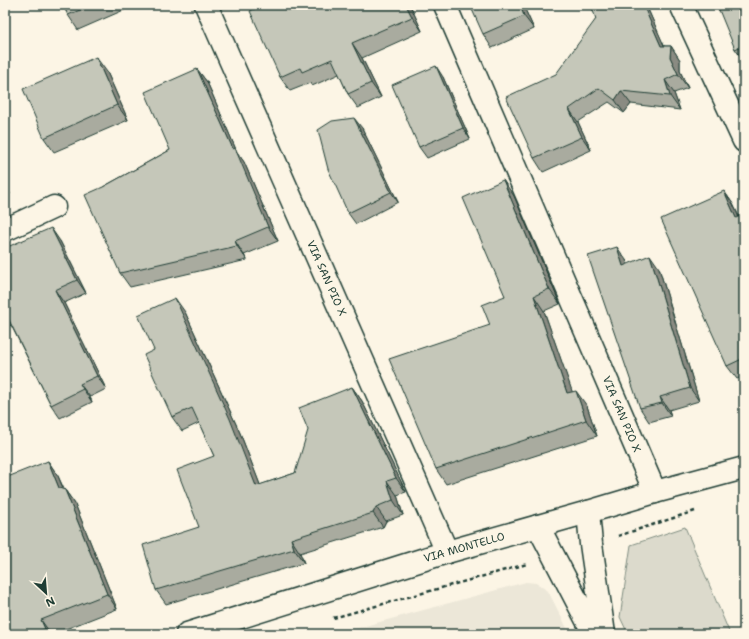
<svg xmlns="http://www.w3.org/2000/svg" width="749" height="639" viewBox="0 0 749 639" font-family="'Shantell Sans',sans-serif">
	<rect width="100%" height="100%" fill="#fcf5e5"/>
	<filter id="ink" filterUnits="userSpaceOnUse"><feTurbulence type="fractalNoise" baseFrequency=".025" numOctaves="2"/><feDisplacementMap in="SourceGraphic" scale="8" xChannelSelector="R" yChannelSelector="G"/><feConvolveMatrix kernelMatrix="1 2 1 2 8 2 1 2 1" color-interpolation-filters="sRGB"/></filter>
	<g filter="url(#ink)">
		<path fill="#ece7d8" d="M526 582 536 583 548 591 570 634H336Z"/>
		<path fill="#dcdacc" stroke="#7e8c80" d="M685 527 730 634H628L620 617 631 545Z"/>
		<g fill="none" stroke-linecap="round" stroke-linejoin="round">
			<g stroke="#1f3d34" stroke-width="25">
				<path id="minor" d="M206 5 447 552
					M445 5 655 492
					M681 5 744 141
					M5 230 54 207
					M588 512 591 544 604 634
					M538 526 594 634"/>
			</g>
			<g stroke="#1f3d34" stroke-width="25">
				<path id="major" d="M187 634 447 552 588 512 655 492 744 468"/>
			</g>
			<path stroke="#1f3d34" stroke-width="2.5" stroke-dasharray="4 3" stroke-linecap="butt" d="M618 536 695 511
				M333 618 527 564"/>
			<use href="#minor" stroke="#fcf5e5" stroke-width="22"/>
			<use href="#major" stroke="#fcf5e5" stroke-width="22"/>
		</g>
		<path fill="#a9ab9f" stroke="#1f3d34" d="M63 5H133V6L78 30 68 15Z
			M263 5H410L422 31 362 58 381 97 358 108 348 94 339 74 312 86 310 83 290 91 280 77Z
			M523 5 534 29 492 48 483 34Z
			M598 5H646L664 46H671L680 60V71L688 88 674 93 680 110 631 104 624 113 609 102 578 122 591 150 543 172 534 158 596 19Z
			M744 5V61L735 49Z
			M197 69 207 82 237 152 244 162 278 241 244 255 247 260 130 287 120 273 103 187 170 150Z
			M107 72 128 120 54 152 44 138Z
			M443 77 470 139 427 158 419 147Z
			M362 128 398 202 356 224 348 213Z
			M5 182 10 194 5 196Z
			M724 191 733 204 739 216 742 215 744 217V376L737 379 727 366Z
			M514 196 560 304 544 311 572 392 587 406 597 436 446 484 436 469 490 325 505 296Z
			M60 241 86 293 64 303 106 389 90 397 92 402 60 418 51 405 11 325 5 328V248Z
			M626 260 627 265 659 268 699 401 669 410 671 416 649 422 640 408Z
			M185 312 240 433 260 485 295 473 352 387 362 401 406 492 397 495 403 515 386 521 383 527 300 553 304 563 166 604 156 590 199 527 214 456 199 423 182 431 172 417 154 350Z
			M48 461 58 476 64 489 65 490 75 504 117 609 53 634H5L8 487Z"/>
		<path fill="#8a8b82" stroke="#1f3d34" d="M406 5H410L422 31 412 17Z
			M520 5H523L534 29 524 16Z
			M643 5H646L670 59 661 46Z
			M352 43 362 58 381 97 371 83Z
			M671 46 680 60V71L688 88 678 74 670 57Z
			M96 57 107 72 128 120 117 105Z
			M436 66 443 77 470 139 463 128Z
			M197 69 207 82 237 152 244 162 278 241 268 227Z
			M665 80 674 93 680 110 670 96Z
			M621 91 631 104 624 113 615 100Z
			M569 109 578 122 591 150 582 137Z
			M354 118 362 128 398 202 391 192Z
			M503 180 514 196 560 304 549 289Z
			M5 182 10 194 5 186Z
			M724 191 733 204 744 229 736 218Z
			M51 228 60 241 86 293 77 280Z
			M235 241 244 255 247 260 237 246Z
			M617 247 626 260 633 280 623 266Z
			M650 255 659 268 699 401 690 388Z
			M55 290 64 303 106 389 97 376Z
			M534 296 544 311 578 408 567 393Z
			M175 298 185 312 240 433 266 500 256 486Z
			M80 384 90 397 92 402 83 389Z
			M352 387 362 401 406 492 396 478Z
			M576 391 587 406 597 436 586 420Z
			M660 397 669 410 671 416 662 403Z
			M48 461 58 476 69 503 59 488Z
			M387 481 397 495 403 515 393 500Z
			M65 490 75 504 117 609 107 594Z
			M376 507 386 521 383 527 373 513Z
			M291 539 300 553 304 563 294 549Z
			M41 620 51 634H48L45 629Z"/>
		<path fill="#c5c7b9" stroke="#1f3d34" d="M63 5H92L68 15Z
			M263 5H406L412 17 352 43 371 83 348 94 332 59 302 72 300 68 280 77 250 11Z
			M470 5H520L524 16 483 34Z
			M598 5H643L661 46H671L670 57 678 74 665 80 670 96 621 91 615 100 599 88 569 109 582 137 534 158 506 97 556 74 596 19 592 8Z
			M717 5H744V45L735 49Z
			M96 57 117 105 44 138 23 89Z
			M436 66 463 128 419 147 392 85Z
			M197 69 233 149 235 148 268 227 235 241 237 246 120 273 85 195 103 187 170 150 145 92Z
			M354 118 391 192 348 213 328 169 318 130 332 121Z
			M503 180 549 289 534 296 567 393 576 391 586 420 436 469 389 359 490 325 482 305 505 296 463 198Z
			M724 191 736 218 742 215 744 219V358L727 366 661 219Z
			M51 228 77 280 55 290 97 376 80 384 83 389 51 405 5 312V248Z
			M617 247 623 266 650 255 690 388 660 397 662 403 640 408 588 256Z
			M175 298 230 419 256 486 295 473 308 430 299 408 352 387 396 478 387 481 393 500 376 507 373 513 291 539 294 549 156 590 143 545 199 527 177 470 214 456 192 408 172 417 144 355 154 350 138 315Z
			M48 461 59 488 65 490 107 594 41 620 45 629 32 634H5V488L8 487 5 481V478Z"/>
	</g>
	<g text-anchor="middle" stroke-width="3.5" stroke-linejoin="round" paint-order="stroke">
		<g font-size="11" fill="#1f3d34" stroke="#fcf5e5">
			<text transform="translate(327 278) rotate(66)" y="4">VIA SAN PIO X</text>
			<text transform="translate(622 414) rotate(67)" y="4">VIA SAN PIO X</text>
			<text transform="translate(464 547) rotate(-16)" y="4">VIA MONTELLO</text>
		</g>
	</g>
	<rect width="749" height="639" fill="none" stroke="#fcf5e5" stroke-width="20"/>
	<rect x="10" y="10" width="729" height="619" fill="none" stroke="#1f3d34" stroke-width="1.5" filter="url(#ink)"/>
	<g transform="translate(46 593) rotate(154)" stroke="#fcf5e5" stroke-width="3" paint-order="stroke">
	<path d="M0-3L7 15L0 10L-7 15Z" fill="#1f3d34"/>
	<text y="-6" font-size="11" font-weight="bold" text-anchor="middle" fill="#1f3d34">N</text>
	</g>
</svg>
